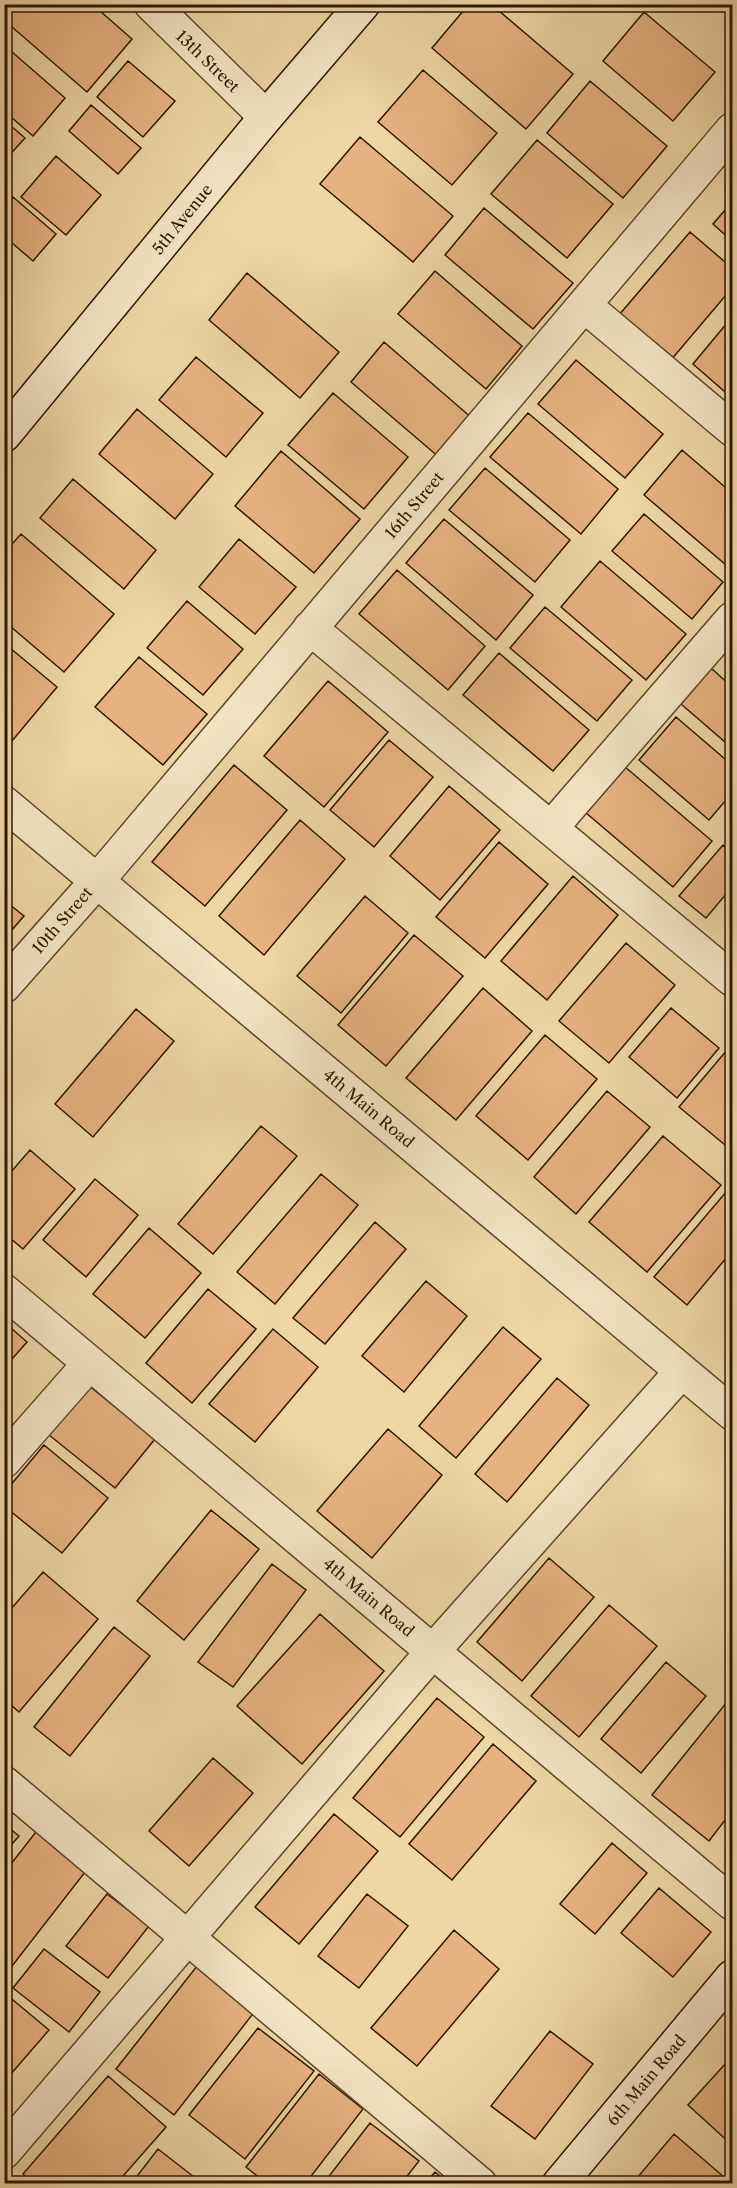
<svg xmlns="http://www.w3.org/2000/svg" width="737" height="2188" viewBox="0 0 737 2188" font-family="'Libre Caslon Text',serif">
	<rect width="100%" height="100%" fill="#eed6a5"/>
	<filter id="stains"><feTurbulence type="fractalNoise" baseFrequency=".00333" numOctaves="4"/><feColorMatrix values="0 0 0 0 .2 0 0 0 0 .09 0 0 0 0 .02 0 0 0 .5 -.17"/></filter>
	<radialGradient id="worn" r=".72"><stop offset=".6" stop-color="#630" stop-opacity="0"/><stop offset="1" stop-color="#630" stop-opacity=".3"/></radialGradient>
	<path fill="#e7b281" stroke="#2d1700" stroke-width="1.5" d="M6 4H92L132 39 87 92 4 20Z
		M469 4H491L573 74 526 129 432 48Z
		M644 12 715 72 673 121 603 61Z
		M4 45 65 98 33 136 4 111Z
		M128 61 175 101 143 137 97 97Z
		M423 70 497 133 452 185 378 122Z
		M590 81 667 146 623 198 547 133Z
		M91 105 141 148 118 174 69 131Z
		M4 120 25 138 4 161Z
		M360 137 453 216 413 262 320 184Z
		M537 140 613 204 567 258 491 194Z
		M56 156 101 195 66 235 21 197Z
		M13 197 56 234 33 261 4 236V207Z
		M732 202V241L713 224Z
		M484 208 573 283 533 329 445 255Z
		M690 232 732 268V288L671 360 619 315Z
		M435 271 522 346 486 389 398 314Z
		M247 273 339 352 300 398 209 320Z
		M732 317V398L693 364Z
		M384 342 473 419 440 458 351 382Z
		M196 357 263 413 226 457 159 400Z
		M576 360 663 434 625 478 538 404Z
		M333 393 408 457 364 509 288 445Z
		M137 409 213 474 175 519 99 454Z
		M528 413 618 489 581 534 490 457Z
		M682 450 732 493V558L726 565 644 495Z
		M281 451 360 519 314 573 235 506Z
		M485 468 570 540 535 582 449 510Z
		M73 479 156 550 124 589 40 518Z
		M644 514 723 582 692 619 612 551Z
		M444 519 533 595 496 640 406 563Z
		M21 534 114 614 64 672 4 621V553Z
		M239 539 296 587 255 634 199 587Z
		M600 561 686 634 646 680 561 607Z
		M397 570 485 646 448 690 359 614Z
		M187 601 243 649 203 695 147 648Z
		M545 607 632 680 597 721 510 648Z
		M4 643 57 687 12 741 4 734Z
		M499 653 589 730 553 771 463 695Z
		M139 657 207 714 163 765 95 707Z
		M711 668 732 687V748L681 704Z
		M328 681 388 732 324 807 264 756Z
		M676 717 732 765V793L709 820 639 760Z
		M389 740 433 777 374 847 330 810Z
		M234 765 287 810 205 906 152 862Z
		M624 766 712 841 673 887 585 812Z
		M449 786 500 830 440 900 390 856Z
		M300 820 345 859 264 955 219 916Z
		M499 842 548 884 485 958 436 917Z
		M723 845 732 853V887L706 918 679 896Z
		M573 876 618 915 547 1000 501 961Z
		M365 896 408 933 341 1013 297 976Z
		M4 900 24 916 4 939Z
		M414 935 463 976 386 1066 338 1025Z
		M626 943 675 985 609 1063 559 1021Z
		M483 988 532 1031 456 1120 406 1078Z
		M671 1008 719 1048 677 1098 629 1057Z
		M136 1009 174 1041 93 1137 55 1104Z
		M545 1035 597 1079 528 1160 476 1116Z
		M732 1044V1146L730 1149 679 1107Z
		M607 1091 650 1127 576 1214 534 1177Z
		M261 1126 297 1156 213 1254 178 1224Z
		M663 1136 721 1185 647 1272 589 1222Z
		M30 1150 75 1189 23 1249 4 1233V1180Z
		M321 1174 358 1205 275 1304 237 1272Z
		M95 1179 138 1215 86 1277 43 1240Z
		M732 1185V1251L687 1305 654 1277Z
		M375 1222 406 1249 325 1344 293 1318Z
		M149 1228 201 1273 145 1338 93 1294Z
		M426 1281 467 1316 404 1392 362 1356Z
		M208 1289 256 1329 192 1403 146 1363Z
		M4 1322 27 1342 4 1368Z
		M503 1327 541 1359 456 1458 419 1426Z
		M273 1329 318 1367 255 1442 209 1404Z
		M557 1378 589 1405 507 1502 475 1474Z
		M88 1385 155 1439 115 1488 49 1435Z
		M388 1429 442 1475 372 1558 317 1511Z
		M44 1445 108 1498 62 1553 4 1506V1493Z
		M211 1510 259 1549 184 1640 137 1601Z
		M549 1558 594 1597 522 1681 477 1642Z
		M272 1564 306 1590 233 1687 198 1662Z
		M43 1572 98 1619 19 1712 4 1699V1617Z
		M609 1605 657 1646 579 1737 531 1696Z
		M320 1614 384 1671 302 1764 237 1706Z
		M114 1627 150 1656 70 1756 34 1727Z
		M666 1662 706 1696 641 1773 601 1739Z
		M731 1697 732 1698V1811L709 1841 652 1795Z
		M437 1698 484 1737 400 1837 353 1798Z
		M493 1744 536 1781 452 1880 409 1844Z
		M213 1758 253 1793 189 1866 149 1831Z
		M334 1814 378 1851 299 1944 255 1907Z
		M4 1824 19 1836 4 1853Z
		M39 1828 89 1867 9 1970 4 1966V1873Z
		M612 1843 647 1873 595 1934 560 1904Z
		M659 1888 711 1932 673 1977 621 1933Z
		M107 1894 149 1926 108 1978 66 1946Z
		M367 1894 408 1926 359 1988 318 1956Z
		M454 1930 499 1969 417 2066 371 2028Z
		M44 1949 100 1992 69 2032 13 1988Z
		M201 1961 259 2006 174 2115 116 2069Z
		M7 1995 49 2030 4 2082V1998Z
		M258 2028 314 2071 245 2159 189 2115Z
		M550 2031 593 2064 535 2139 491 2106Z
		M726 2063 732 2069V2145L688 2105Z
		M319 2074 363 2109 305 2184H267L246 2167Z
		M108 2076 166 2127 116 2184H34L23 2174Z
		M370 2123 419 2161 401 2184H323Z
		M674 2134 732 2184H632Z
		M158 2149 203 2184H131Z
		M435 2172 450 2184H425Z"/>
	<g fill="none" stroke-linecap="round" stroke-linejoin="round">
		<g stroke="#5d4729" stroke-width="36">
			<path id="street" d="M151 4 266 117
				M584 305 732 429
				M310 628 732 979
				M4 803 732 1413
				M551 828 732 619
				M4 986 97 881 732 130
				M4 1291 732 1903
				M4 1461 90 1363
				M4 1783 480 2184
				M4 2152 433 1651 682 1371"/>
		</g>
		<g stroke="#2d1700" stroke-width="36">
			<path id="secondary" d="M4 435 266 117 363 4
				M559 2184 732 1977"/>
		</g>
		<use href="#street" stroke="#f4e4c4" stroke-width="33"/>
		<use href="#secondary" stroke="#f4e4c4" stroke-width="33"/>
	</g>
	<g text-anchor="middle" stroke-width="4.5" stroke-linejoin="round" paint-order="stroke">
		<g font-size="16" fill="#2d1700" stroke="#f4e4c4">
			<text transform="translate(208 61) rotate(44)" y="6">13th Street</text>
			<text transform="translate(182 219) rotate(-51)" y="6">5th Avenue</text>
			<text transform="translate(414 505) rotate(-50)" y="6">16th Street</text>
			<text transform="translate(62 920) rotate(-49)" y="6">10th Street</text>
			<text transform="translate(369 1108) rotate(40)" y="6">4th Main Road</text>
			<text transform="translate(369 1597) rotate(40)" y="6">4th Main Road</text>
			<text transform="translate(646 2080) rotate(-50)" y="6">6th Main Road</text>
		</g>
	</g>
	<rect width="737" height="2188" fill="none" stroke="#eed6a5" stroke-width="24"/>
	<rect x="6" y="6" width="725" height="2176" fill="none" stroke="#2d1700" stroke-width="3"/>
	<rect x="12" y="12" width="713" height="2164" fill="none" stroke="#2d1700" stroke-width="1.5"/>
	<rect width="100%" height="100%" filter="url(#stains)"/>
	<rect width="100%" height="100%" fill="url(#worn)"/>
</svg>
